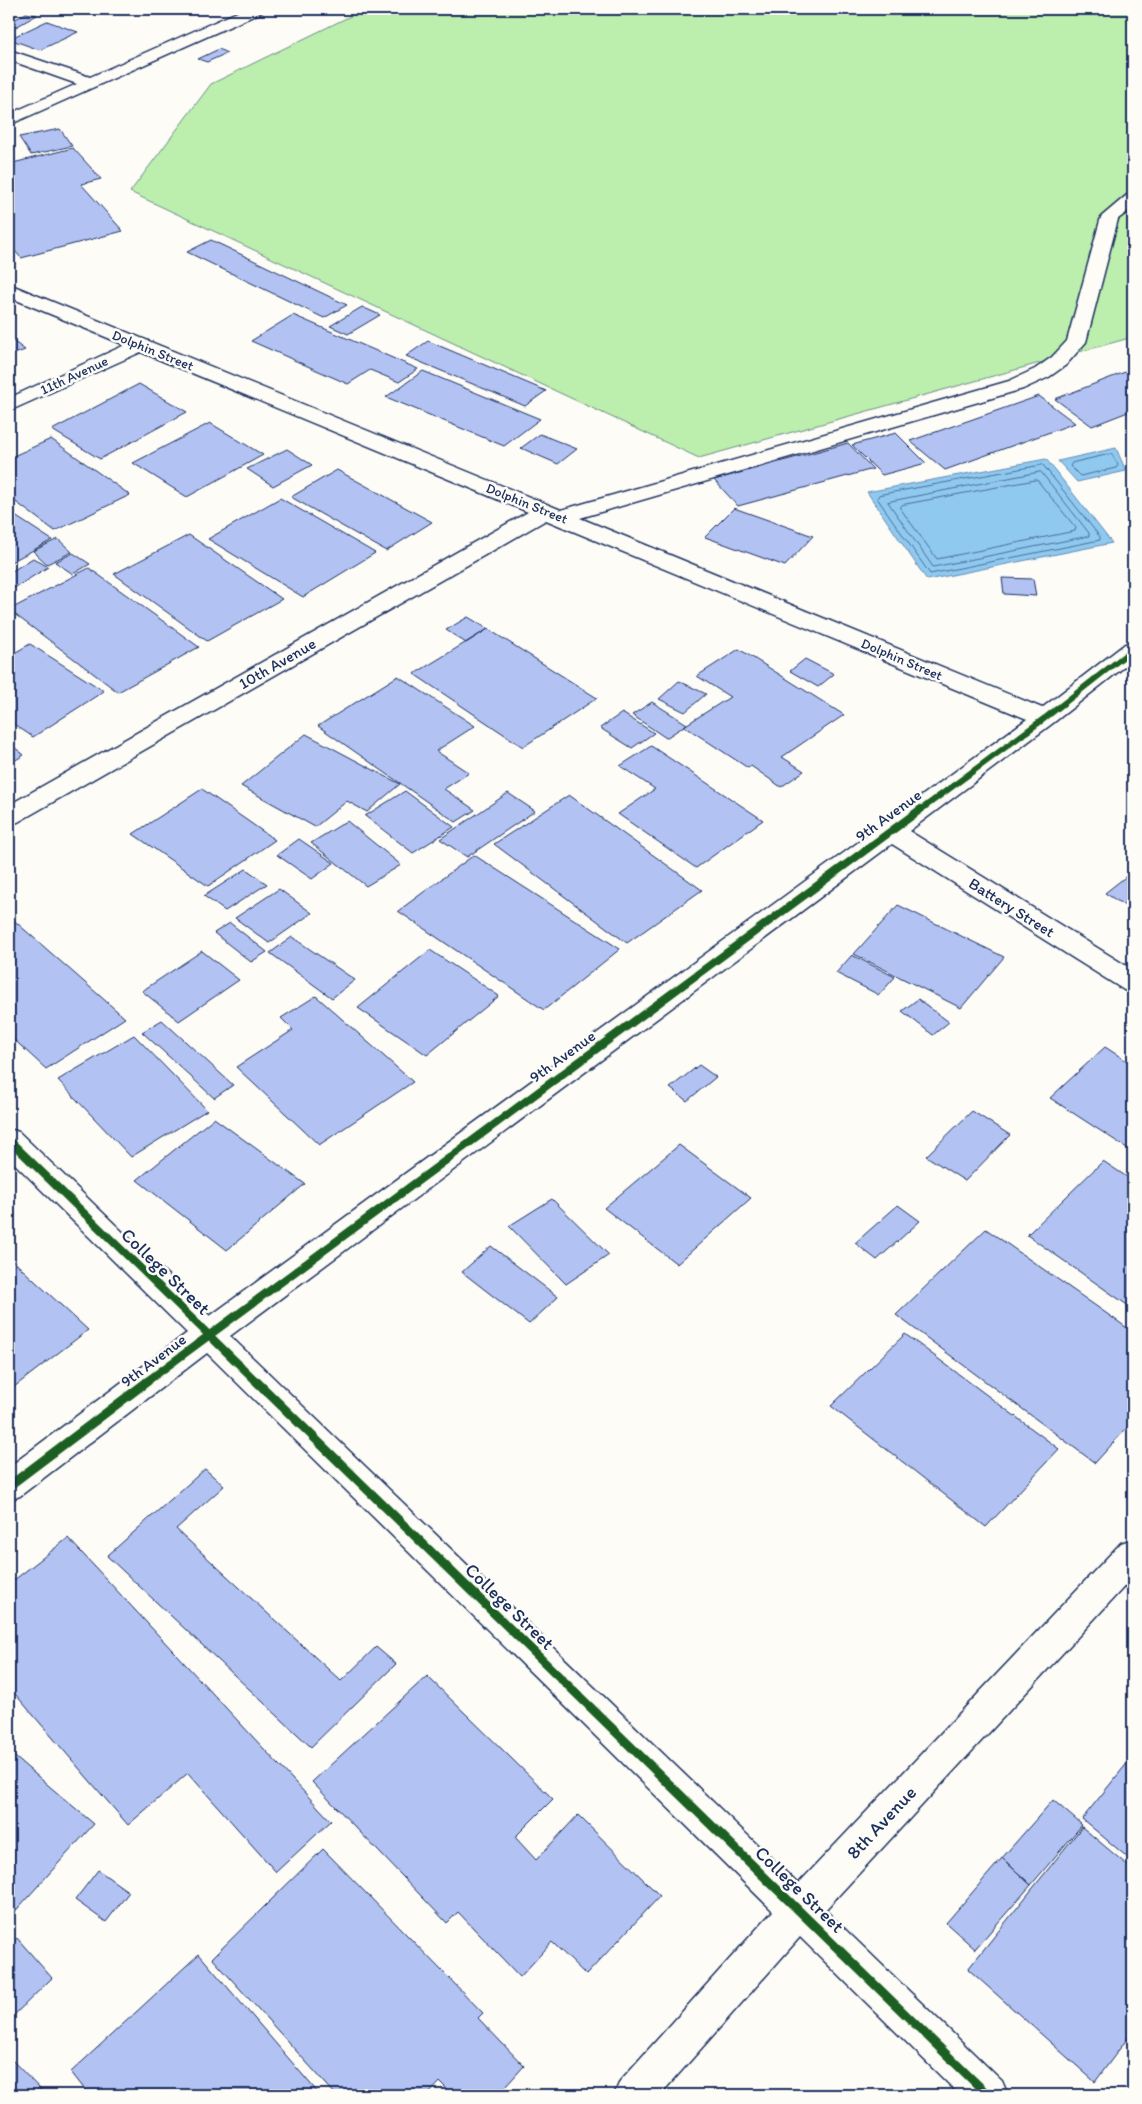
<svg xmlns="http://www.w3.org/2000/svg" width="1142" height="2104" viewBox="0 0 1142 2104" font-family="Itim,sans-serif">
	<rect width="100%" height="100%" fill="#fdfcf7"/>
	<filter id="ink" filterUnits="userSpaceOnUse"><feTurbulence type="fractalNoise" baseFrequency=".02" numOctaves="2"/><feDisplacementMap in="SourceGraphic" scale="10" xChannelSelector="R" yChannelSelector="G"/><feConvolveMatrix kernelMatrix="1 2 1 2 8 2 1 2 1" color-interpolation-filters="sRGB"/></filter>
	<g filter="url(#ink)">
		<path fill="#bceead" stroke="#6c8e86" d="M365 9H1133V337L699 458 130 192 211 84Z"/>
		<path fill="#90c9ef" stroke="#618bb5" d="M1116 448 1126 471 1077 482 1058 461Z
			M1046 459 1112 543 927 580 867 492Z"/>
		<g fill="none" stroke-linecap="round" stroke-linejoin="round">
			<path stroke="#4a6d98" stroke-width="1" d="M1112 454 1118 465 1116 468 1080 476 1070 466 1072 463Z
				M1043 465 1100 537V540L930 574 877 498 879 495Z
				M1041 472 1089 533V536L933 567 888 502Z
				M1037 480 1076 528 1075 531 937 559 900 508 902 505Z"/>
		</g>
		<path fill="#b2c3f3" stroke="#1b2f5e" d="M26 13 37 15 14 28 9 27V23Z
			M47 21 78 32 40 50 9 39Z
			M219 49 227 53 207 62 198 59Z
			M60 129 72 146 31 155 19 137Z
			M73 148 101 179 81 184 123 231 21 258 9 244V164Z
			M211 240 347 305 324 318 187 252Z
			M362 307 380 315 348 334 330 326Z
			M293 315 418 369 399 382 370 370 348 384 251 341Z
			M9 338 25 350 9 356Z
			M428 341 546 391 525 406 406 356Z
			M1133 369V410L1092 426 1055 399Z
			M423 371 540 419 504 446 386 397Z
			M139 384 187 412 100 459 52 430Z
			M1039 396 1075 423 945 470 910 441Z
			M210 423 263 455 187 497 133 463Z
			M896 433 926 463 882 475 852 445Z
			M540 434 577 449 558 464 521 448Z
			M51 439 130 495 55 531 9 497V458Z
			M848 443 873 469 738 506 714 480Z
			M287 449 312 465 273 486 247 469Z
			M337 470 432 522 386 551 291 497Z
			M280 498 375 553 303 597 208 539Z
			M734 508 813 536 785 566 705 537Z
			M9 512 52 540 9 563Z
			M189 535 282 599 207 641 114 574Z
			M58 539 72 552 47 564 33 551Z
			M73 553 90 564 73 574 55 562Z
			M33 558 48 567 11 590 9 588V573Z
			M89 568 199 647 118 692 9 610Z
			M1002 578 1033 579 1036 596 1004 594Z
			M468 617 488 629 466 643 446 630Z
			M488 629 597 698 523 747 414 674Z
			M30 644 104 691 33 737 9 721V656Z
			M739 649 844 715 782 757 804 771 781 787 751 766 748 768 684 726 730 697 697 676Z
			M805 659 834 674 818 687 790 671Z
			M398 676 475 726 436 751 469 773 444 789 475 810 456 822 318 726Z
			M679 681 706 694 685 712 659 699Z
			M652 702 687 724 666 738 632 715Z
			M622 713 654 733 632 748 600 728Z
			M306 734 400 784 367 812 347 801 315 827 241 786Z
			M9 743 24 755 9 764Z
			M651 746 763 820 696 868 618 814 655 789 620 766Z
			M202 789 275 840 208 886 133 834Z
			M405 791 454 827 413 853 365 816Z
			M508 793 535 811 467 857 440 839Z
			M569 795 702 890 627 943 494 844Z
			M347 821 401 865 366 886 311 843Z
			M299 839 334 863 312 879 277 855Z
			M474 855 620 949 544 1010 398 911Z
			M246 869 267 884 225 911 204 896Z
			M1133 871V911L1105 893Z
			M279 889 312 913 269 943 235 918Z
			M898 905 1004 957 961 1008 854 954Z
			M9 916 125 1018 46 1069 9 1035Z
			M230 923 267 952 251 962 214 933Z
			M292 937 355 980 332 998 270 953Z
			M430 950 499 996 427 1055 358 1008Z
			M202 951 239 980 179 1021 142 991Z
			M852 955 895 977 879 995 836 973Z
			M316 996 413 1082 319 1145 236 1067 293 1030 281 1018Z
			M918 999 949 1022 933 1035 902 1011Z
			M162 1020 233 1085 214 1098 142 1032Z
			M134 1035 207 1110 131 1157 58 1080Z
			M1105 1047 1133 1065V1152L1050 1098Z
			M699 1065 716 1077 687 1101 670 1088Z
			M972 1111 1010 1135 965 1181 926 1156Z
			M214 1118 305 1184 227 1250 137 1180Z
			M679 1145 751 1198 677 1264 604 1208Z
			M1103 1161 1133 1181V1309L1027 1235Z
			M552 1199 609 1255 566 1284 509 1226Z
			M898 1205 920 1221 877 1260 855 1243Z
			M986 1229 1133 1332V1421L1095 1463 896 1315Z
			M491 1246 558 1297 529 1324 462 1272Z
			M9 1257 88 1330 14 1387 9 1383Z
			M905 1334 1059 1449 986 1527 831 1406Z
			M205 1469 224 1486 176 1529 341 1681 376 1647 396 1664 311 1747 107 1556Z
			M68 1538 331 1821 276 1872 188 1773 128 1825 9 1687V1584Z
			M427 1676 553 1799 515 1837 536 1860 578 1815 660 1896 586 1975 552 1942 520 1977 458 1912 447 1923 312 1782Z
			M9 1752 94 1824 9 1918Z
			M1133 1756V1862L1082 1819Z
			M1053 1800 1082 1825 1031 1885 1002 1858Z
			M1082 1827 1133 1870V2031L1095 2082 968 1969Z
			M323 1849 483 2013 478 2018 524 2066 498 2095H453L440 2082 428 2095H336L212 1958Z
			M1002 1858 1031 1885 975 1949 946 1923Z
			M98 1870 129 1892 106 1922 75 1900Z
			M17 1938 52 1978 9 2020V1946Z
			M199 1954 320 2095H89L71 2072Z
			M9 2057 42 2091 38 2095H9Z"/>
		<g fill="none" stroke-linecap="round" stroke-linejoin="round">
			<g stroke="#1b2f5e" stroke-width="3">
				<path id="minor" d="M244 9H264L262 12 9 125V114L77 84 9 60V50L90 77Z
					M1133 194V208L1118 219 1086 342 1066 365 1049 377 1023 389 580 518 1042 708 1125 644 1133 642V660L1053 723 909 831 1133 970V993L1124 990 892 844 230 1336 798 1884 1121 1543 1133 1539V1577L825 1910 1002 2081 1008 2095H960L800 1937 660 2095H614L620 2081 773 1911 207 1353 20 1496 9 1500V1467L187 1333 9 1158V1129L19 1132 210 1316 1027 719 546 520 18 822 9 824V805L528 512 141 352 9 411V398L125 345 9 297V284L561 510 1009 381 1035 369 1052 357 1067 341 1101 217 1127 195Z"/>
			</g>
			<use href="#minor" fill="#fdfcf7" fill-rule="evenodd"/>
			<g stroke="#fdfcf7" stroke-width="9">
				<path id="cycleway-far2" d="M919 811 1045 718 1133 649"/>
			</g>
			<g stroke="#fdfcf7" stroke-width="11">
				<path id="cycleway-far1" d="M9 1140 257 1382
					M146 1382 921 809"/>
			</g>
			<g stroke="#fdfcf7" stroke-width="12">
				<path id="cycleway" d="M256 1381 988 2095
					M9 1486 148 1381"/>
			</g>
			<use href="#cycleway-far2" stroke="#1b5e20" stroke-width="6"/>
			<use href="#cycleway-far1" stroke="#1b5e20" stroke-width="8"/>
			<use href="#cycleway" stroke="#1b5e20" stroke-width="9"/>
		</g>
	</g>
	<g text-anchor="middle" stroke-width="5" stroke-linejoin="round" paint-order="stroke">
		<g font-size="14" fill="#1b2f5e" stroke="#fdfcf7">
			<text transform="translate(153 350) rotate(22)" y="5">Dolphin Street</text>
			<text transform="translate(74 375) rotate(-25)" y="5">11th Avenue</text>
			<text transform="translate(527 503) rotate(22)" y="5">Dolphin Street</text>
			<text transform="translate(902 659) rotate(23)" y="5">Dolphin Street</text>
		</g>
		<g font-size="16" fill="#1b2f5e" stroke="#fdfcf7">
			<text transform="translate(277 663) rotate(-30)" y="6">10th Avenue</text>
			<text transform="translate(888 815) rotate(-36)" y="6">9th Avenue</text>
			<text transform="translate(1012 907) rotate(32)" y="6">Battery Street</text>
			<text transform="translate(562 1056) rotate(-36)" y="6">9th Avenue</text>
			<text transform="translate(153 1360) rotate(-37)" y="6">9th Avenue</text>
		</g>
		<g font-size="19" fill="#1b2f5e" stroke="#fdfcf7">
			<text transform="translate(166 1271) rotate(44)" y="7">College Street</text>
			<text transform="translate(510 1606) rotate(44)" y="7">College Street</text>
			<text transform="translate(881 1822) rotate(-47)" y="7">8th Avenue</text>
			<text transform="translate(800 1889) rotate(44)" y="7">College Street</text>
		</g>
	</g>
	<rect width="1142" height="2104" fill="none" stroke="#fdfcf7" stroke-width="30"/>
	<rect x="15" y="15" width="1112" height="2074" fill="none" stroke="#1b2f5e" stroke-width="2" filter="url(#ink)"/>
</svg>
